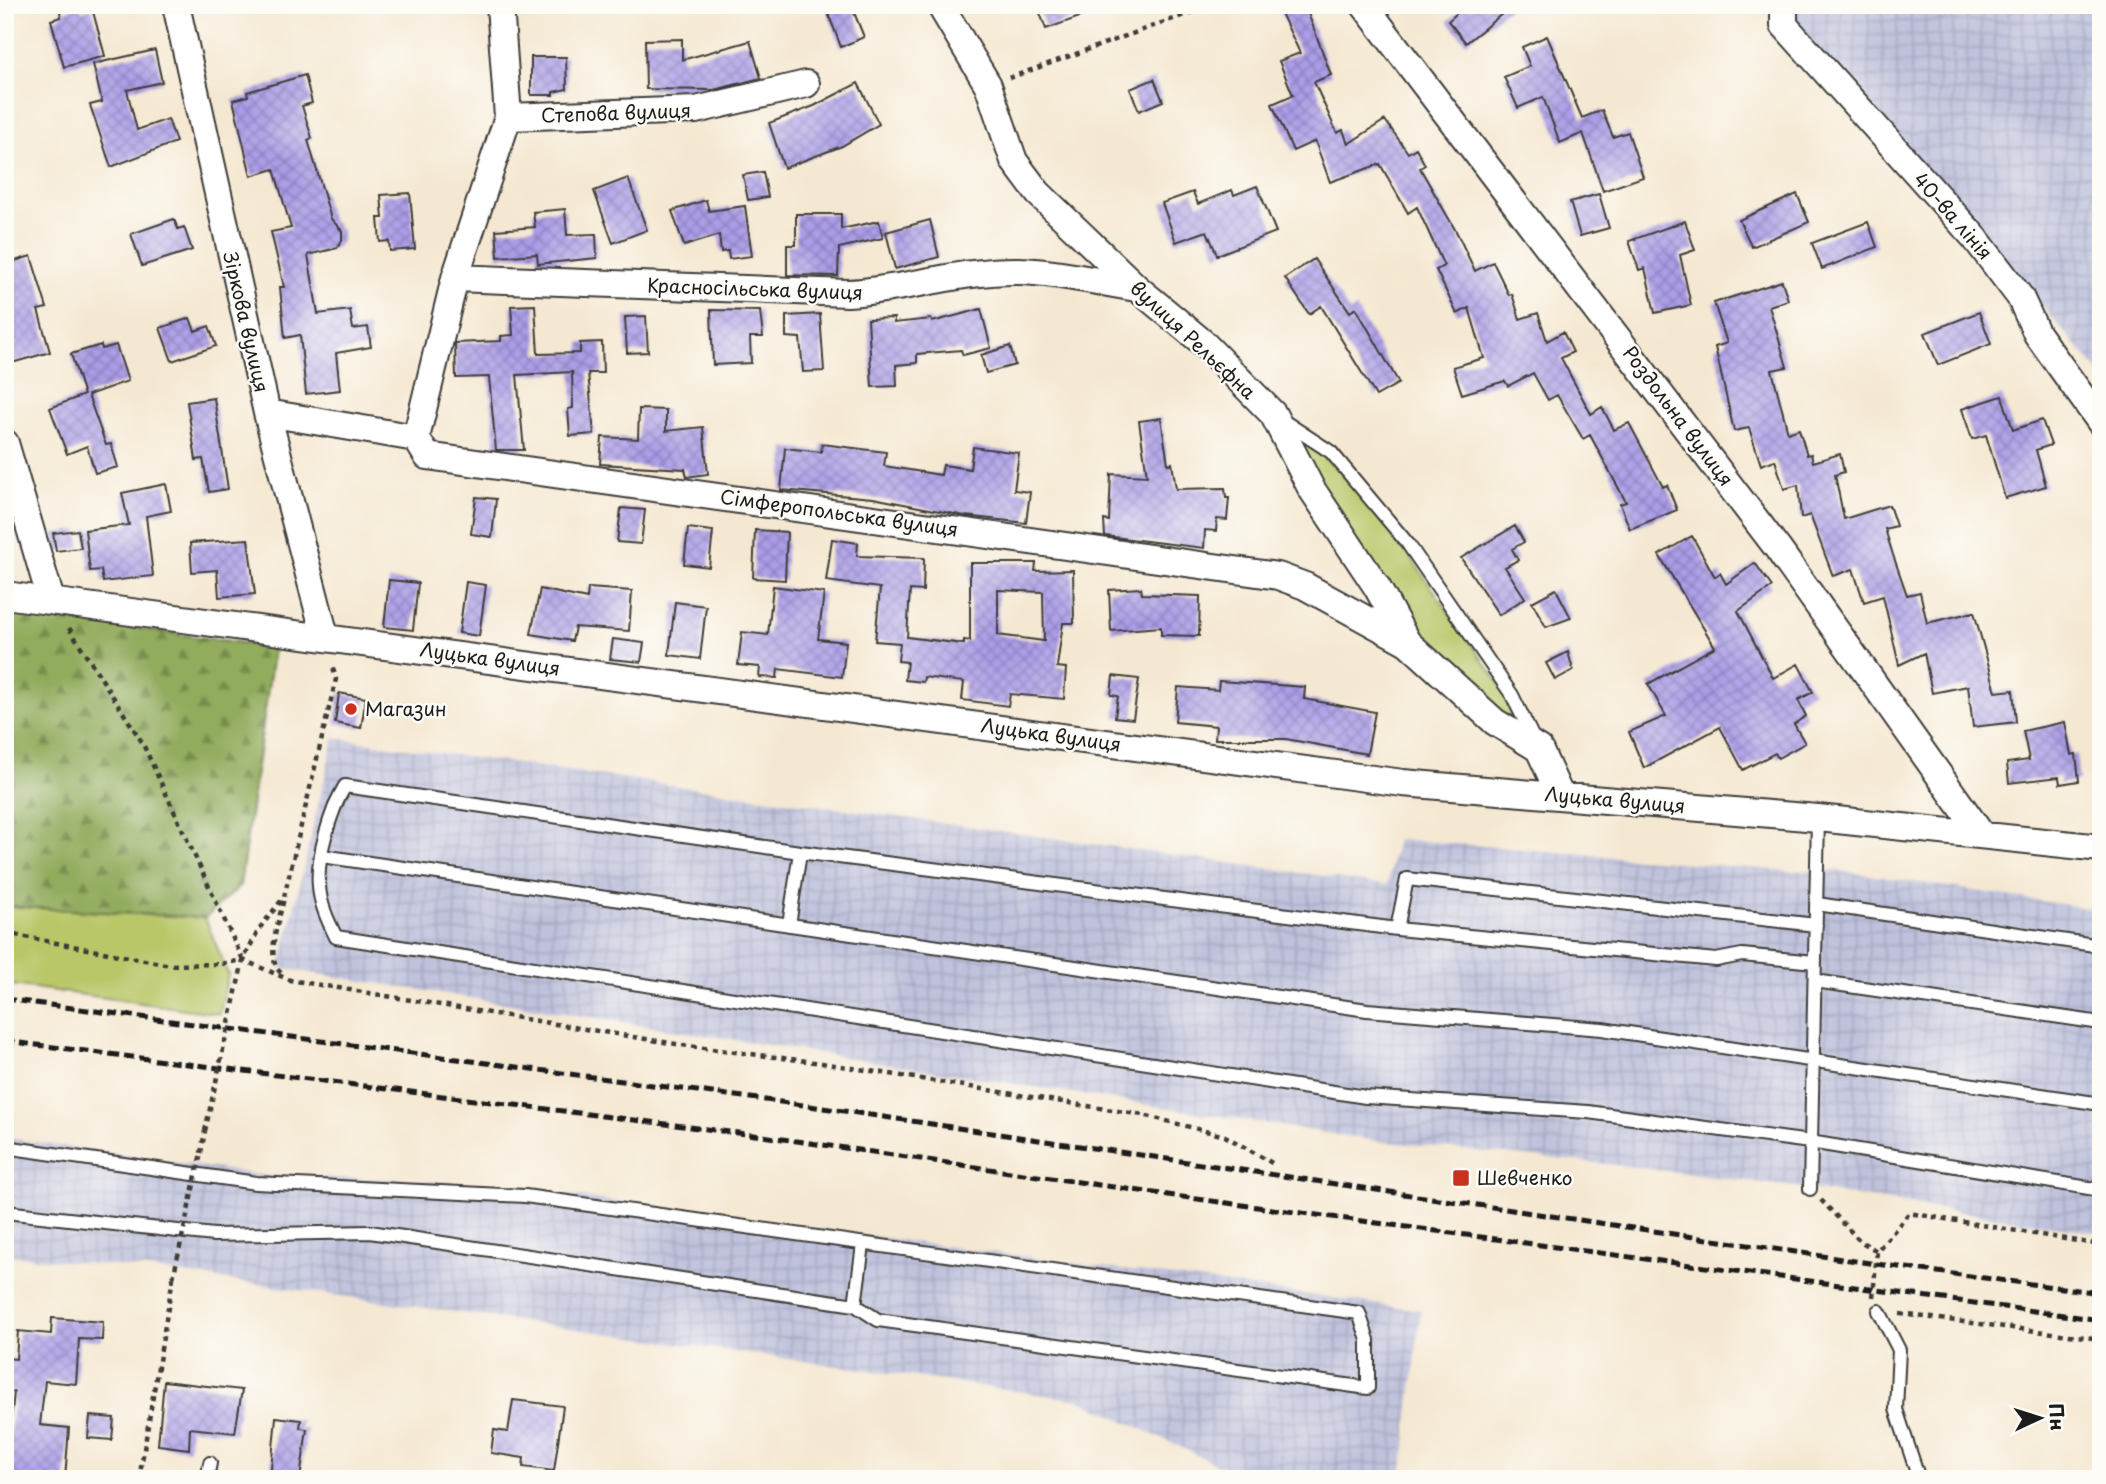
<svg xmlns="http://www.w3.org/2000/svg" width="2106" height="1484" viewBox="0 0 2106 1484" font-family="'Playpen Sans',sans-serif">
	<defs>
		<pattern id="industrial-grid" width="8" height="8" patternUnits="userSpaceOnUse" patternTransform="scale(1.75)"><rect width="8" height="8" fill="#c0c2dd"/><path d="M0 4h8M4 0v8" fill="none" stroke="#a4a6bd"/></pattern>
		<pattern id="forest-firs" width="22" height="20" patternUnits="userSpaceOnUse" patternTransform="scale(1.75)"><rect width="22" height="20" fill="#92ac5d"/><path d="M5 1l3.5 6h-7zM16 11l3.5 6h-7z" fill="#768b4c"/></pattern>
		<pattern id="building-cross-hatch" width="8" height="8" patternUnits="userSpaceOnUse" patternTransform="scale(1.75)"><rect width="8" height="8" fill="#ac9de8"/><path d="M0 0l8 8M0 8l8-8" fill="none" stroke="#8b7fbb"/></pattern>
	</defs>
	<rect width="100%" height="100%" fill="#fdfcf7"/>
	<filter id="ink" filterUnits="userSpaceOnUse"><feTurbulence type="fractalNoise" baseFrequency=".0143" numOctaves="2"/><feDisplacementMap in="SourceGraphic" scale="14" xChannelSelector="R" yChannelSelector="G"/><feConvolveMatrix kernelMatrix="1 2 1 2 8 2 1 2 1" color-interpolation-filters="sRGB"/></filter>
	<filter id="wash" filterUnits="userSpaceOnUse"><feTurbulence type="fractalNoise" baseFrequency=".00686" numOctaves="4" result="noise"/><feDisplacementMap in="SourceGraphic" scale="28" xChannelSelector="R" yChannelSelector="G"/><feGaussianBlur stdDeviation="1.57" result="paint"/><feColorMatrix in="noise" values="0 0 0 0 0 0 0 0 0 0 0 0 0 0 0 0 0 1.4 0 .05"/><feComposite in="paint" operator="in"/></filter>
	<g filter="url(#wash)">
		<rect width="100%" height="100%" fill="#f5e8d2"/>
		<path fill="url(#industrial-grid)" d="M1795 5H2101V374L1795 22Z
			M334 738 1387 885 1397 839 1788 871 1835 870 2101 910V1233L1810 1189 1635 1167 1377 1141 280 968Z
			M5 1138 268 1176 412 1180 528 1190 1421 1310 1402 1479H1248L1080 1400 156 1270 5 1255Z"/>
		<path fill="#b9c769" stroke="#6a7242" stroke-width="2" d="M1295 436 1327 455 1401 544 1508 696 1526 733 1415 638 1316 484Z
			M5 906 205 918 228 974 220 1014 5 984Z"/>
		<path fill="url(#forest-firs)" stroke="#57643c" stroke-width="2" d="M5 611 274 647 240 886 205 918 5 906Z"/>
		<g id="blocks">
			<path fill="url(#building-cross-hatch)" fill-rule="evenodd" d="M825 5H851L864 37 841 47Z
				M1037 5H1104L1105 8 1046 29Z
				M1292 5H1305L1331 75 1314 82 1337 133 1343 130 1348 144 1385 120 1408 153 1416 148 1425 165 1420 168 1457 233 1475 271 1493 262 1509 295 1512 294 1520 319 1538 313 1547 341 1563 332 1573 352 1561 358 1591 414 1602 407 1614 430 1629 423 1663 487 1667 485 1677 510 1630 529 1620 504 1626 502 1590 435 1583 439 1557 395 1548 400 1533 373 1508 386 1505 381 1462 394 1453 367 1484 358 1469 308 1457 314 1436 270 1444 266 1417 207 1408 213 1380 164 1330 182 1315 141 1293 151 1272 104 1293 95 1279 61 1300 53 1280 11Z
				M1466 5H1513L1466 43 1448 21Z
				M80 6 81 11 92 8 105 56 64 67 51 20 61 17 60 12Z
				M1547 36 1582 118 1602 110 1613 137 1628 132 1643 177 1603 191 1583 133 1560 143 1543 97 1518 108 1504 77 1530 66 1522 47Z
				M682 39V60L750 41 761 78 714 90 646 89 645 40Z
				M155 50 162 82 127 90 137 130 168 119 176 142 111 167 90 105 102 102 93 64Z
				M531 57H566L567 89 553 92V95H531Z
				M305 75 312 103 302 106 312 138 308 140 331 219 342 231V240L337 248 308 255 318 314 350 310 353 329 368 327 371 347 336 353 340 390 306 394 300 335 285 338 280 287H284L271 232 291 228 274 169 251 176 233 100 248 96 247 92Z
				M1154 79 1163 101 1139 111 1130 89Z
				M858 83 879 124 842 146 784 168 769 123 814 106Z
				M763 172 768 197 748 200 743 175Z
				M628 178 647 230 613 243 594 191Z
				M1257 186 1276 232 1217 255 1207 231 1176 242 1162 203 1193 192 1198 204 1232 190 1234 195Z
				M410 193 415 249 390 251 389 241 380 242 378 218H383L381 195Z
				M1599 194 1609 228 1580 236 1570 202Z
				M1797 194 1809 222 1752 247 1739 220Z
				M706 200 709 211 745 206 752 256 729 259 728 251 721 252 719 235 684 246 672 211Z
				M565 209 567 235 596 234 597 258 538 264 537 254 498 257 496 230 535 227 533 212Z
				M796 214H841V229L879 221 883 238 839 248 838 276 787 275V245H796Z
				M174 219 178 229 184 227 192 250 142 266 131 234Z
				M930 220 939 257 895 269 886 232Z
				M1685 221 1695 250 1680 255 1691 305 1655 313 1645 268 1639 270 1629 241Z
				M1868 222 1877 247 1822 269 1812 243Z
				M31 256 47 308 38 310 50 352 5 365V264Z
				M1314 259 1350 312 1356 308 1399 383 1376 396 1321 306 1309 314 1285 278Z
				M1782 281 1788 300 1769 306 1787 367 1772 370 1788 433 1799 429 1807 455 1811 454 1813 462 1840 454 1844 472 1835 475 1844 519 1889 505 1896 526 1885 529 1893 555 1907 595 1920 592 1927 623 1974 612 1996 692 2013 690 2016 722 1973 727 1968 686 1932 693 1924 653 1899 665 1883 596 1864 602 1853 569 1833 576 1810 515 1801 518 1798 485 1784 489 1775 460 1761 465 1749 428 1734 431 1715 347 1727 343 1714 303Z
				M535 305 538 354 580 353V343L602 342 603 373H588L594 434 570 436 568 409 573 408 572 372 517 375 524 450H496L489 377 456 378 455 343 501 341V336L513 335 511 306Z
				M981 309 991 348 963 355 961 350 917 354V363L896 365 897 386 872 387 868 319 894 318V323L931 319 932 322Z
				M711 310 760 311 763 337H750L751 363 713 365Z
				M1979 312 1991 344 1938 365 1925 333Z
				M820 314 824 371 803 372 800 338 786 337V316Z
				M646 316 648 352 627 353 625 317Z
				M190 318 195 331 209 326 216 346 172 361 160 328Z
				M101 345 102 349 116 345 128 381 88 395 106 445 111 444 118 467 95 473 87 446 67 454 50 408 84 395 71 354Z
				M1010 346 1015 365 986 373 981 355Z
				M2002 396 2013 430 2042 420 2051 445 2036 450 2046 486 2005 498 1986 435 1972 439 1962 409Z
				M214 398 228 489 209 492 203 459 196 460 187 402Z
				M639 409 666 410V431L703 427 708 474 687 477 685 469 600 464 602 437 638 439Z
				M1161 418 1168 464 1172 463 1176 489 1225 488 1226 498H1229L1227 520 1217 519 1216 531 1205 530 1204 548 1105 536 1104 520 1109 521 1111 474 1147 476 1139 421Z
				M822 444 886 452 884 466 941 475 943 465 970 469 973 447 1019 453 1014 490 1030 492 1026 523 965 516 873 498 781 490 785 448 821 452Z
				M166 484 171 511 146 516 153 576 103 582 101 570 90 571 85 530 129 525 122 493Z
				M476 497 496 499 492 537 471 534Z
				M621 508 645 510 641 544 617 542Z
				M1515 526 1524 542 1512 549 1518 560 1505 567 1525 598 1499 615 1461 558Z
				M688 528 713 531 709 567 684 564Z
				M78 530 81 548 56 551 53 533Z
				M755 530 787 532 785 580 753 578Z
				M1692 536 1715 577 1720 573 1726 584 1755 563 1772 587 1738 611 1773 678 1798 664 1813 692 1798 700 1806 716 1794 724 1805 743 1778 758 1775 753 1743 770 1720 727 1644 768 1629 732 1666 716 1648 684 1715 647 1659 555Z
				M248 539 255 594 219 597 217 570 192 572 190 543Z
				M832 539 858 543 857 556 924 558 923 591 910 590 907 637 964 644V640L970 641V563H1036L1035 571 1073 570 1074 623H1063L1057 667 1066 668 1064 699 1010 694 1008 706 962 700 964 682 924 677 923 682 905 680 907 662 898 661 900 643 875 641 880 588 826 581ZM998 590 1043 592 1044 641 998 635Z
				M389 580 418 583 413 630 384 627Z
				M466 582 486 585 479 636 459 633Z
				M773 586 824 593 818 639 846 642 842 677 778 669 777 678 759 677 760 667 738 665 742 632 768 635Z
				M588 588 632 591 629 631 575 627 572 641 531 634 540 589 587 599Z
				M1141 588 1142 594 1200 596 1199 636 1161 635V627L1111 631 1109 590Z
				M1556 589 1571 618 1546 627 1532 602Z
				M675 602 706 606 700 659 669 655Z
				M613 639 644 643 641 662 610 659Z
				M1568 652 1573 670 1555 680 1546 663Z
				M1113 676 1139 679 1133 719 1115 717 1118 696 1111 695Z
				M1219 681 1305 687 1304 699 1375 712 1367 754 1286 739H1215L1216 726 1175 722 1178 687 1218 690Z
				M339 693 366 698 361 728 335 723Z
				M2065 722 2071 755 2076 754 2079 781 2060 784 2059 777 2009 783 2007 763 2029 760 2023 731Z
				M52 1318 103 1322 102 1340 79 1339 76 1384 45 1381 40 1425 69 1428 65 1479H5V1440L9 1441 14 1392H5V1358L16 1359 18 1331 51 1334Z
				M164 1381 242 1390 235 1433 190 1428 189 1449 158 1445Z
				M513 1400 563 1406 554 1471 523 1467 524 1458 491 1453 494 1430 508 1432Z
				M90 1416 114 1418 112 1440 88 1438Z
				M276 1417 301 1420 300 1428 307 1429 300 1479H270Z"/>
		</g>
	</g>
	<g filter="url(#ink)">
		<use href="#blocks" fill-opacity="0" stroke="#3d3b37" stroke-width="2"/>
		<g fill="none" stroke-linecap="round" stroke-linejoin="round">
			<g stroke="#3d3b37" stroke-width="16">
				<path id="lane" d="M1282 420 1331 452 1408 544 1512 695 1534 740
					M322 856 1367 1010 1602 1029 2101 1104
					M1817 904 2101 946
					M789 925 800 852
					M1397 929 1407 879 1816 925
					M1815 962 1742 955 1716 960 1397 929 800 852 345 786C331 809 316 858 319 886 320 904 328 921 336 937L1366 1097 1588 1112 1810 1142 2101 1190
					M1815 981 2101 1023
					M5 1147 256 1183 525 1196 1359 1313 1368 1340V1388L878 1320 855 1305 370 1232 214 1235 5 1212
					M1810 1189 1818 818
					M855 1305 863 1245
					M1879 1311 1899 1350 1896 1409 1919 1479
					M207 1479 210 1463"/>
			</g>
			<g stroke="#3d3b37" stroke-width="30">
				<path id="street" d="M176 5 267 413 325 636
					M940 5 988 85 1014 161 1038 193 1137 288 1201 341 1273 414 1311 488 1377 587 1407 642 1495 722 1539 749 1560 795
					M1364 5 1778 549 1981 834
					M1784 5V25L1975 238 2020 297 2037 334 2101 423
					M508 117 696 110 806 84
					M455 278 848 293C905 290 961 270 1019 271 1058 272 1098 282 1137 288
					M267 413 416 438 427 456 1278 576 1305 586 1407 642
					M416 438 455 278 508 117 500 5
					M5 443 51 600
					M5 595 1403 783 1818 818 2101 848"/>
			</g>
			<path stroke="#3d3b37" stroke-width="4.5" stroke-dasharray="5 5" stroke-linecap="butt" d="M1009 78 1212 5
				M69 628 142 742 243 960
				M5 933 170 965 220 964 243 960 290 980 688 1046 822 1063 1143 1115 1225 1136 1272 1163
				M281 973C264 958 280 918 284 898
				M240 974 243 960 259 929 284 897 336 679 332 664
				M201 1153 205 1131
				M1821 1200 1860 1241 1877 1251
				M1873 1297 1877 1251 1909 1213 2101 1245
				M1900 1314 2101 1339
				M139 1479 173 1278"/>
			<use href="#lane" stroke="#fff" stroke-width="12"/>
			<use href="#street" stroke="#fff" stroke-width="26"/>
			<path stroke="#1c1c1c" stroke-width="5" stroke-dasharray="10 5" stroke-linecap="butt" d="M5 999 803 1105 1876 1264 2101 1293
				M5 1041 762 1136 1175 1196 2101 1320"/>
			<path stroke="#3d3b37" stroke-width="4.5" stroke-dasharray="5 5" stroke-linecap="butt" d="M205 1131 240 974
				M173 1278 201 1153"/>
		</g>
	</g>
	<g fill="#c8321e" stroke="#fdfcf7" stroke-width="2.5">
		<circle cx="351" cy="709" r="7"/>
		<rect x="1452" y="1169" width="18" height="18" rx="3.5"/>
	</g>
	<g text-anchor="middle" stroke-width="5" stroke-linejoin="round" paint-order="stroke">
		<g font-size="19" fill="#1c1c1c" stroke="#fdfcf7">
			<text transform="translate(616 113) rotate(-2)" y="7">Степова вулиця</text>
			<text transform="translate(1953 216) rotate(49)" y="7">40-ва лінія</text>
			<text transform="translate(755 289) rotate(2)" y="7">Красносільська вулиця</text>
			<text transform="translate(246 322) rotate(77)" y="7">Зіркова вулиця</text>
			<text transform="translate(1193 340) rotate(43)" y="7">вулиця Рельєфна</text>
			<text transform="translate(1678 416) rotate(53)" y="7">Роздольна вулиця</text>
			<text transform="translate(839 513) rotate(8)" y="7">Сімферопольська вулиця</text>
			<text transform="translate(490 659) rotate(8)" y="7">Луцька вулиця</text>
			<text transform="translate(1051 735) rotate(8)" y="7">Луцька вулиця</text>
			<text transform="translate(1615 800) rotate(5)" y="7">Луцька вулиця</text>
		</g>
		<g font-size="19" fill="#1c1c1c" stroke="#fdfcf7" text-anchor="start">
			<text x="365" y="716">Магазин</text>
			<text x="1477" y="1185">Шевченко</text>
		</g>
	</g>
	<rect width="2106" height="1484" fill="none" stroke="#fdfcf7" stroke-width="28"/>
	<g transform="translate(2040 1418) rotate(86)" stroke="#fdfcf7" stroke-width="5" paint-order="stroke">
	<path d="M0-5L12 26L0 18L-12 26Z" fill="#1c1c1c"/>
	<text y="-10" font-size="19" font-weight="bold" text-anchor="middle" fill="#1c1c1c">Пн</text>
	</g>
</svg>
